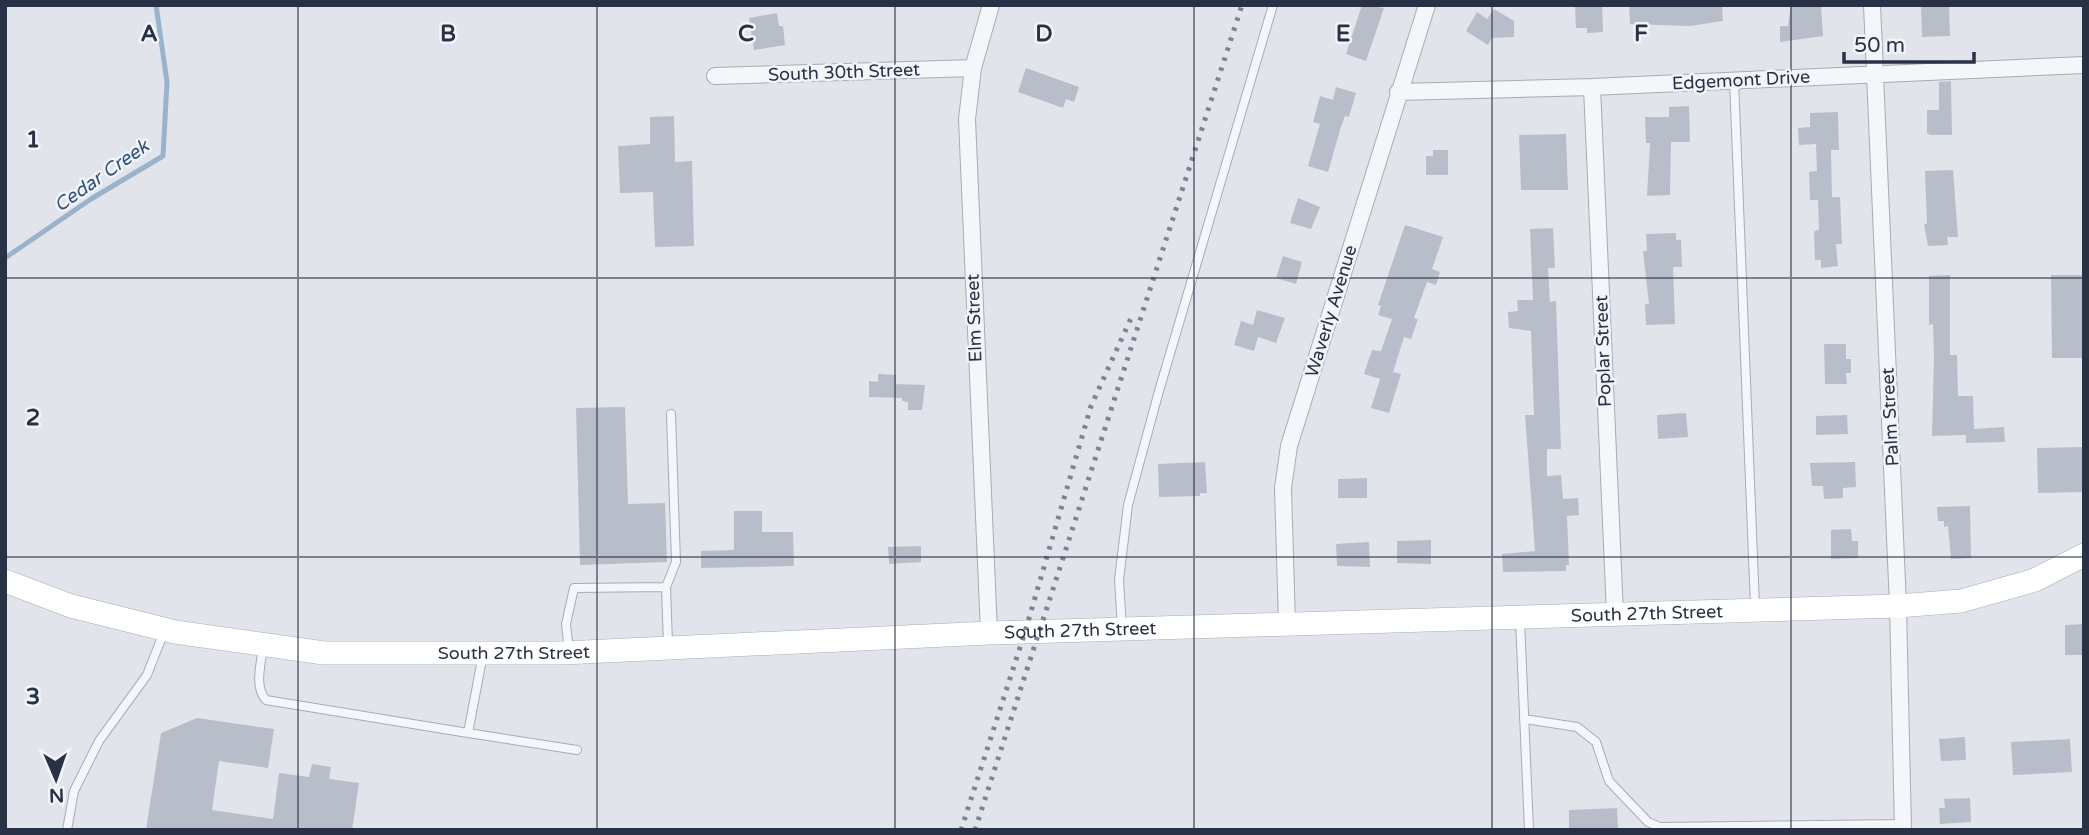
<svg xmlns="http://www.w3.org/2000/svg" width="2089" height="835" viewBox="0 0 2089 835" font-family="'Varela Round',sans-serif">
	<rect width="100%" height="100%" fill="#e1e5eb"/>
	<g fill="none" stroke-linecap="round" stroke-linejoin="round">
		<path stroke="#9ab3cd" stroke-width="5" d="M5 258 91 199 163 156 167 82 156 5"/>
	</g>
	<path fill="#b8bec9" d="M1362 5 1384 8 1366 61 1346 54Z
		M1575 5H1602L1603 32 1587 33V28H1576Z
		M1629 5H1722L1723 21 1690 26 1630 24Z
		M1791 5H1821L1823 36 1780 42V26H1788Z
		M1921 5H1949L1950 36 1922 37Z
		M1494 9 1514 21V37L1492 38 1488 45 1466 31 1477 12 1487 19Z
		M777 13 779 26H783L785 45 754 50 749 18Z
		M1026 68 1079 87 1074 102 1066 99 1063 108 1018 92Z
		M1951 81 1952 135H1930L1927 133V110H1939V82Z
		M1336 87 1356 93 1349 117 1345 116 1340 130 1328 172 1308 166 1320 124 1313 122 1320 96 1333 100Z
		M1689 106 1690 142H1671L1670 195 1647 196 1650 143H1646L1645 117H1669V107Z
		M1838 112 1839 150H1831L1832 197H1840L1842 244H1836L1838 266 1821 268V260H1815L1814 231 1819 230 1818 200H1810L1809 172 1817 171 1816 144 1799 145 1798 128 1810 127V113Z
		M674 116 675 162 692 161 694 246 655 247 653 192 620 193 618 146 650 144V117Z
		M1566 134 1568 190H1521L1519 135Z
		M1433 150H1448V175H1426V156H1433Z
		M1953 170 1958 237H1947L1948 245 1928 246 1924 224H1927L1925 171Z
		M1298 198 1320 207 1311 229 1290 223Z
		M1405 225 1443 237 1432 269 1440 272 1436 285 1427 282 1414 318 1418 319 1411 339 1404 337 1393 372 1401 374 1389 413 1371 408 1380 379 1364 374 1372 350 1381 351 1392 319 1378 315 1381 306 1378 305Z
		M1553 228 1555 268H1548L1550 302 1556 301 1561 449H1547V476L1561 475 1563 499 1578 498 1579 515 1567 516 1569 565H1566V571L1503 572 1502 554 1535 551 1525 415H1534L1531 331 1509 328 1508 312 1518 311 1517 300H1533L1530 229Z
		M1676 233V240H1681L1682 267H1673L1675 324 1646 325 1645 304H1649L1643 251H1647L1646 234Z
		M1283 256 1302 262 1296 284 1276 278Z
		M1950 275V355H1957L1958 396H1973L1974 429 2004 427 2005 442 1966 443V435L1932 436 1934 356 1933 324 1929 325V276Z
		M2051 275H2084V358H2052Z
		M1257 310 1285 318 1276 343 1258 337 1254 351 1234 345 1241 321 1253 325Z
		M1824 344H1846V359H1851V373H1846L1847 384H1825Z
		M878 374 896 375V384L925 385 922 410H908V402L902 401V398L869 397V381L878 382Z
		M625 407 628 504 665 503 667 562 580 565 576 408Z
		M1686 413 1688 437 1658 439 1657 415Z
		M1847 415 1848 434 1816 435V416Z
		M2083 447 2084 492 2038 493 2037 448Z
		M1205 462 1207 493H1200V496L1159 497 1158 464Z
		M1855 462 1856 487 1843 488V498L1824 499 1823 486H1812L1810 463Z
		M1367 478V498H1338V479Z
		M1970 506 1971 558 1951 559 1948 526 1944 527V521H1938L1937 507Z
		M734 511H762V532H793L794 566 701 568V551L734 550Z
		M1851 529 1852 541H1858V558L1831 559V530Z
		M1431 540V564L1397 563V541Z
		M1369 542 1370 567 1337 566 1336 544Z
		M921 546V562L889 564 888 547Z
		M2084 624V655H2065V625Z
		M197 718 274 729 268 768 219 761 212 810 273 819 279 773 309 777 312 764 331 767 329 779 359 783 352 830H146L161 733Z
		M1965 737 1966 760 1941 761 1939 739Z
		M2070 739 2072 772 2013 775 2011 742Z
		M1970 798 1971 822 1940 824 1939 808H1945L1944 799Z
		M1617 808 1618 830H1569V810Z"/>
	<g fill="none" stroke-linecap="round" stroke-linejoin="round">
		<g stroke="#a6acb6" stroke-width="10">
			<path id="service" d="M1734 80 1755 607
				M666 587 676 562 671 414
				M1520 620 1529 830
				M1122 628 1119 580 1128 505 1159 391 1273 5
				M263 647C261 664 254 687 266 700L468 733 483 654
				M569 651 566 624 574 588 666 587 668 645
				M1524 719 1577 727 1596 742 1609 781 1648 822 1660 827 1903 824
				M468 733 577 750
				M67 830 74 791 99 741 147 675 164 632"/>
		</g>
		<g stroke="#a6acb6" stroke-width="18">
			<path id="minor" d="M1872 5 1898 606 1903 830
				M715 76 973 68
				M1592 87 1615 614
				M1398 92 1592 87 2084 65
				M1287 625 1283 488 1289 446 1427 5
				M989 633 967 119 973 68 991 5"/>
		</g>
		<g stroke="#a6acb6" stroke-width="24">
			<g id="secondary">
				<path id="s1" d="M5 581 71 606 175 632 324 653H563L989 633 1898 606 1961 601 2035 580 2084 555"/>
			</g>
		</g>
		<use href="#service" stroke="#f4f6f9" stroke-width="8"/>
		<use href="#minor" stroke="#f4f6f9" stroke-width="16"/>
		<use href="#secondary" stroke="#fff" stroke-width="23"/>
		<path stroke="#7a8495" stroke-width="5" stroke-dasharray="3.5 7" stroke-linecap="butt" d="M961 830 1025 632 1091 406 1132 316
			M975 830 1242 5"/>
	</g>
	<path fill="none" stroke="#283244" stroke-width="2" stroke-opacity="0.55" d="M298 5V830M597 5V830M895 5V830M1194 5V830M1492 5V830M1791 5V830M5 278H2084M5 557H2084"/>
	<g text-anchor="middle" stroke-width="5" stroke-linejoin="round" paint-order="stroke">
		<g font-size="18" fill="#283244" stroke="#f1f4f8">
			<text transform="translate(844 72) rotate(-2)" y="6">South 30th Street</text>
			<text transform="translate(1741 80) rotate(-3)" y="6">Edgemont Drive</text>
			<text transform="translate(1331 311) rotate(-73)" y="6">Waverly Avenue</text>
			<text transform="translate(974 318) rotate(-92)" y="6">Elm Street</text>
			<text transform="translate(1603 351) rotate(-92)" y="6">Poplar Street</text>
			<text transform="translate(1890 417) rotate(-93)" y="6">Palm Street</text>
			<text dy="6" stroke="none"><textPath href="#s1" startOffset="1652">South 27th Street</textPath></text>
			<text dy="6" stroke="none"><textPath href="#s1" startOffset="1085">South 27th Street</textPath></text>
			<text dy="6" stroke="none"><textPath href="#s1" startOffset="518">South 27th Street</textPath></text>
		</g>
		<g font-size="19" font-style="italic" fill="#30527a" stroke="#f1f4f8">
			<text transform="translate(101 175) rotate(-35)" y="7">Cedar Creek</text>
		</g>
	</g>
	<g font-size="23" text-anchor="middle" font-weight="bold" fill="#283244" stroke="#f1f4f8" stroke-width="5" stroke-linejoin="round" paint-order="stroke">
		<text x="149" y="41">A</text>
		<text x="448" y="41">B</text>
		<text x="746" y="41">C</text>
		<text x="1044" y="41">D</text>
		<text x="1343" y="41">E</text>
		<text x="1641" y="41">F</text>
		<text x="33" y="147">1</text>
		<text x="33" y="425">2</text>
		<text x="33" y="704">3</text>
	</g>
	<rect width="2089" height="835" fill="none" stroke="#283244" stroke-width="14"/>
	<g transform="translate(56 779) rotate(178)" stroke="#f1f4f8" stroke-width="5" paint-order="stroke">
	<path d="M0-5L12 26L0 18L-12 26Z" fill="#283244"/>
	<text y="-10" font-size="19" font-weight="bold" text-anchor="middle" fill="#283244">N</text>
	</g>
	<path d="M1844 52v10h130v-10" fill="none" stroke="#283244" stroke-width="3.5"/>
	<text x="1854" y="52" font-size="21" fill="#283244" stroke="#f1f4f8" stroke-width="5" paint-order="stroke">50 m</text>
</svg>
